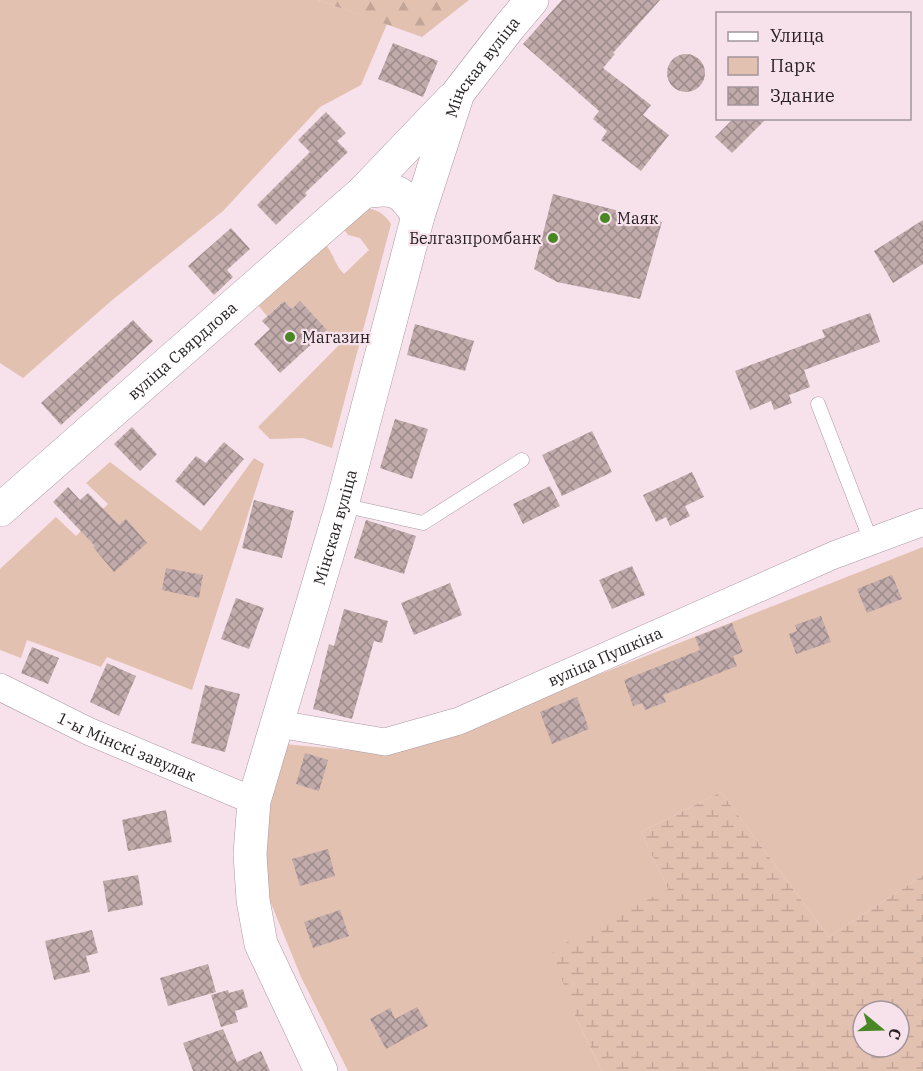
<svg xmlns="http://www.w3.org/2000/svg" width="923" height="1071" viewBox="0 0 923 1071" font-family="'IBM Plex Serif',serif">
	<defs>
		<pattern id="forest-firs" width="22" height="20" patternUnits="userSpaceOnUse" patternTransform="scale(1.5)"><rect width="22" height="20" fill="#e3c1b1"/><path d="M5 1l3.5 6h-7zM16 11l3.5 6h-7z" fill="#c3a598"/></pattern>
		<pattern id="wetland-marsh" width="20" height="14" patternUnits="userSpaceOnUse" patternTransform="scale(1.5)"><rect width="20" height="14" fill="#e3c1b1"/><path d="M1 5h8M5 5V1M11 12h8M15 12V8" fill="none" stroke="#c3a598"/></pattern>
		<pattern id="building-cross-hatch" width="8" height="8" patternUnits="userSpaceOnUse" patternTransform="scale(1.5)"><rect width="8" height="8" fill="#c0aaaa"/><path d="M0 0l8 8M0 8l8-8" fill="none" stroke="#9c8a8a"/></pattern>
	</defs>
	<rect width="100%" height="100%" fill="#f7e2ec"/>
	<path fill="#e3c1b1" d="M0 0H318L387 24 361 85 320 107 223 211 110 302 23 378 0 363Z
		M368 208C380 211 385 215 391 224L332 448 303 438 270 439 258 427 339 345 300 302 292 309 284 301 267 316 256 303 326 245C334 255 335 265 344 274L369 250 360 238 348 235 343 228Z
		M254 458 264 464 192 690 107 657 101 667 27 640 21 658 0 650V569L56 517 76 536 108 504 86 483 110 462 201 531Z
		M923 547V875L829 937 721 792 641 832 668 889 573 1012 602 1071H348L301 977 266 891 262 836 284 744 381 753 458 730Z"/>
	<path fill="url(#forest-firs)" d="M318 0H469L422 37Z"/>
	<path fill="url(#wetland-marsh)" fill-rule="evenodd" d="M721 792 829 937 923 875V1071H602L573 1012 552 950 668 889 641 832ZM863 1011H899V1047H863Z"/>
	<path fill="url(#building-cross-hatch)" d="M562 0H660L613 53 615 54 603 68 651 105 643 115 669 135 641 171 601 140 607 131 593 119 599 111 523 44Z
		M393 43 438 61 423 97 378 79Z
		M667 73a19 19 0 1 1 38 0a19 19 0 1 1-38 0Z
		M326 112 346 133 337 141 348 152 305 193 307 195 276 225 257 205 310 152 298 140Z
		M734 118H767L732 153 715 137Z
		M553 194 662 222 640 299 557 282 534 269Z
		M923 220V264L893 283 874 251Z
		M231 228 250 249 227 270 233 277 214 295 188 266Z
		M284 301 292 309 300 301 327 330 280 373 254 344 270 329 262 321Z
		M870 313 880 342 804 370 810 387 789 395 792 403 774 410 771 401 750 410 735 371 825 337 822 330Z
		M133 320 153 341 61 425 41 403Z
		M415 324 474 341 465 371 407 355Z
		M395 419 428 429 412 479 380 468Z
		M132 427 157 454 140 471 114 444Z
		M592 431 612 472 562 496 542 455Z
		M224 442 244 459 204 506 175 481 196 456 206 463Z
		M692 472 704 497 685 506 690 516 670 526 666 517 656 522 643 495Z
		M550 486 560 506 523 524 513 504Z
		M68 487 80 500 88 493 119 525 126 519 147 543 114 572 93 547 95 546 53 502Z
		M254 500 294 511 282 558 242 548Z
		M366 520 416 536 404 574 354 558Z
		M632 566 645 595 612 609 599 580Z
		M166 568 203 575 199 598 162 590Z
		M892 575 902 599 867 613 857 589Z
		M450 583 462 615 414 635 401 603Z
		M236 598 264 608 249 649 221 639Z
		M344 609 388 621 382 643 374 641 352 719 313 709 329 644 334 646Z
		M821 616 831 642 796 654 789 634 797 631 795 625Z
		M732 623 743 652 733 656 737 666 663 695 666 702 645 710 642 703 633 706 624 680 700 650 695 637Z
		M32 647 59 658 48 684 21 673Z
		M107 663 136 676 119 716 90 702Z
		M205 685 240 694 225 752 191 743Z
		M577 697 589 729 552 744 540 712Z
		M305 753 328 760 319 791 296 784Z
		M166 810 172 842 128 851 122 820Z
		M328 849 335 876 300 886 292 859Z
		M138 875 143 905 108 912 103 881Z
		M340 910 349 936 313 948 304 922Z
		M92 930 98 953 86 956 90 972 54 980 45 941Z
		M208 964 216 992 168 1006 160 978Z
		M243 989 248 1007 235 1011 238 1022 221 1027 211 995 228 990 229 993Z
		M417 1007 428 1026 386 1049 370 1019 390 1008 395 1019Z
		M223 1029 237 1062 261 1051 270 1071H193L183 1043Z"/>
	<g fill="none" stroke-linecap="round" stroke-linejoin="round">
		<g stroke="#ab98a2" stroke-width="15">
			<path id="lane" d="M818 404 871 541
				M342 505 423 523 522 460"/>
		</g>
		<g stroke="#ab98a2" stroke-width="28">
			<g id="street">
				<path id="s1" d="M0 687 88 731 254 801"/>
				<path id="s2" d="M278 724 385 742 459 721 834 555 923 522"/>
			</g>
		</g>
		<g stroke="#ab98a2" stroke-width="34">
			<g id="secondary">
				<path d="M363 192C394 187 401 189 418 216"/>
				<path id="s3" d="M0 510 363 192 452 99"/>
				<path id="s4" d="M321 1071 261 944 253 900 250 854 254 801 342 505 418 216 458 93 510 26 532 0"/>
			</g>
		</g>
		<use href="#lane" stroke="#fff" stroke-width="14"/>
		<use href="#street" stroke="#fff" stroke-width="27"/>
		<use href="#secondary" stroke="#fff" stroke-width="33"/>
	</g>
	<g fill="#498624" stroke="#f7e2ec" stroke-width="2">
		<circle cx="605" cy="218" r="6"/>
		<circle cx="553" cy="238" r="6"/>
		<circle cx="290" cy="337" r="6"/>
	</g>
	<g text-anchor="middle" stroke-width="4.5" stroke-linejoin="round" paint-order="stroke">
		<g font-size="16" fill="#261f22" stroke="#f7e2ec">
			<text dy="6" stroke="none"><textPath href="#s4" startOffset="1056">Мінская вуліца</textPath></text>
			<text dy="6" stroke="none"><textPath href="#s3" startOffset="242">вуліца Свярдлова</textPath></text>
			<text dy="6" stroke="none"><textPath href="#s4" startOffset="570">Мінская вуліца</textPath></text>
			<text dy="6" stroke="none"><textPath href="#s2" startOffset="345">вуліца Пушкіна</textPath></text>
			<text dy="6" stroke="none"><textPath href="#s1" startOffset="140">1-ы Мінскі завулак</textPath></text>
		</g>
		<g font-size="16" fill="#261f22" stroke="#f7e2ec" text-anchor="start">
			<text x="617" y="224">Маяк</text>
			<text x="541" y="244" text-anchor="end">Белгазпромбанк</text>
			<text x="302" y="343">Магазин</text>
		</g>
	</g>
	<rect x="716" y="12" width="195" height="108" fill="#f7e2ec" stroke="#a3949b" stroke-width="1.5"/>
	<rect x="728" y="32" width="30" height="9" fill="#ffffff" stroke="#a3949b" stroke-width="1.5"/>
	<text x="770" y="42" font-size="18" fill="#261f22">Улица</text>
	<rect x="728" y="57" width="30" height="18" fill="#e3c1b1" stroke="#a3949b" stroke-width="1.5"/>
	<text x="770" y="72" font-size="18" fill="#261f22">Парк</text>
	<rect x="728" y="87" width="30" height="18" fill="url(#building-cross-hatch)" stroke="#a3949b" stroke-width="1.5"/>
	<text x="770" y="102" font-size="18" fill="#261f22">Здание</text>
	<g transform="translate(881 1029) rotate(109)"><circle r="28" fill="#f7e2ec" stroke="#a3949b" stroke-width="1.5"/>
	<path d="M0-4.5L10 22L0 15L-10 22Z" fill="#498624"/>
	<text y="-9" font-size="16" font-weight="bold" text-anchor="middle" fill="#261f22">С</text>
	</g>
</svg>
